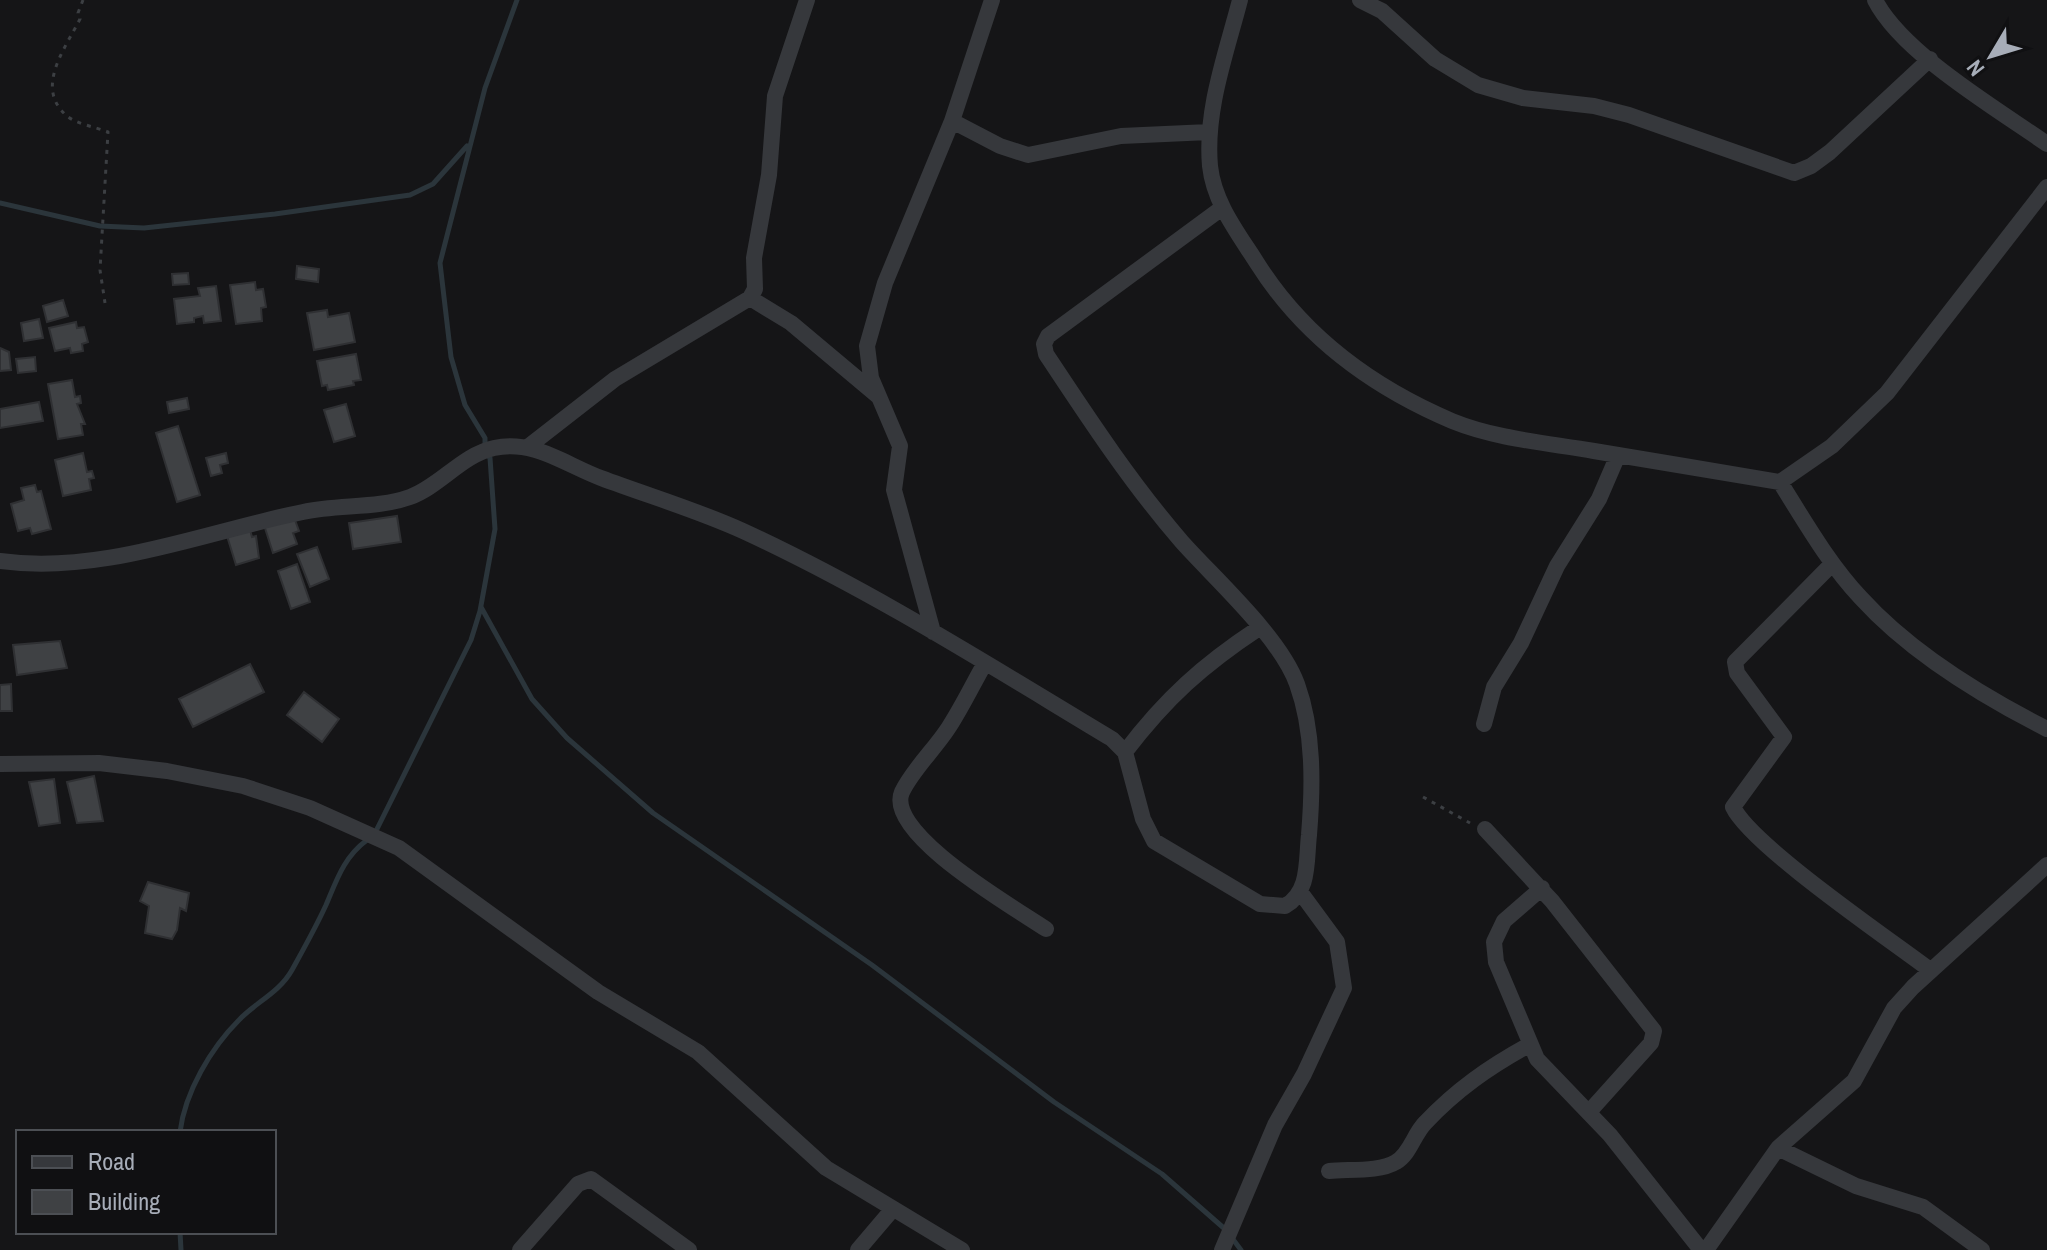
<svg xmlns="http://www.w3.org/2000/svg" width="2047" height="1250" viewBox="0 0 2047 1250" font-family="'Archivo Narrow',sans-serif">
	<rect width="100%" height="100%" fill="#151517"/>
	<g fill="none" stroke-linecap="round" stroke-linejoin="round">
		<path stroke="#2b353b" stroke-width="5" d="M0 203 100 226 144 228 275 214 410 195 433 184 467 146
			M481 607 532 699 567 738 653 813 872 965 1054 1102 1162 1174 1226 1230
			M375 833 471 640 480 611 495 529 490 458 485 451V438L465 405 451 357 440 263 485 88 517 0
			M180 1132C185 1092 211 1048 239 1020 256 1002 279 993 292 970 303 950 316 927 326 905 337 879 344 857 367 840
			M180 1232 181 1250
			M1232 1238 1241 1250"/>
	</g>
	<path fill="#3f4144" stroke="#2f3033" stroke-width="2" d="M297 266 319 269 318 282 296 279Z
		M188 273 189 284 173 285 172 274Z
		M255 282 256 290 263 289 266 307 261 308 262 321 236 324 230 285Z
		M216 286 221 321 204 323 203 316 194 318V322L177 324 174 299 200 296 198 288Z
		M63 300 68 316 47 322 43 306Z
		M327 310 328 317 349 313 355 342 314 350 307 313Z
		M39 319 43 338 24 341 21 323Z
		M76 322 77 328 84 327 88 342 82 344 83 351 71 353 70 348 55 351 49 328Z
		M0 348 9 352 11 370 0 371Z
		M356 354 361 380 353 381 354 385 328 390 327 385 322 386 317 361Z
		M35 357 36 371 18 373 16 359Z
		M72 380 75 397 80 396 81 403 77 404 85 424H81L83 435 58 439 48 384Z
		M187 398 189 409 169 413 167 402Z
		M39 402 43 421 0 428V409Z
		M346 404 355 436 334 442 324 410Z
		M178 426 200 495 177 502 156 433Z
		M83 453 87 472 92 471 94 478 89 479 91 490 63 496 55 460Z
		M226 453 228 463 220 465 222 473 211 476 206 458Z
		M35 485 37 492 41 491 51 529 32 534 30 528 18 531 11 504 24 500 21 488Z
		M397 516 401 542 353 549 349 523Z
		M295 520 299 531 293 533 297 544 273 553 264 525Z
		M250 530 252 537 256 536 259 558 236 565 227 536Z
		M317 547 329 579 310 587 297 554Z
		M297 564 310 602 291 609 278 571Z
		M60 641 67 668 17 675 13 645Z
		M250 664 264 692 193 727 179 699Z
		M11 684 12 711H0V685Z
		M304 692 339 719 322 742 287 715Z
		M94 776 103 821 77 823 67 782Z
		M54 779 60 823 39 826 29 782Z
		M148 882 189 893 186 911 180 908 177 930 172 939 145 933 149 906 140 901Z"/>
	<g fill="none" stroke-linecap="round" stroke-linejoin="round">
		<path stroke="#3c3f43" stroke-width="3" stroke-dasharray="4 6" stroke-linecap="butt" d="M83 0 78 13 80 19C65 49 34 88 67 116 76 124 96 127 108 132L100 270 105 303
			M1423 797 1470 823"/>
		<path stroke="#36383c" stroke-width="16" d="M1240 0C1226 54 1205 110 1210 166 1214 203 1238 233 1257 263 1303 336 1372 387 1452 421 1496 439 1548 443 1594 451 1656 461 1718 472 1780 482L1832 446 1887 393 2047 187
			M1360 0 1382 11 1435 59 1478 85 1523 98 1594 106 1629 115 1794 173 1811 166 1830 152 1930 59
			M1875 0C1902 53 1997 109 2047 144
			M952 121 1000 146 1028 155 1121 136 1209 132
			M750 298 791 323 878 396
			M529 446 615 379 750 298 755 289 754 258 769 175 775 96 807 0
			M1780 482C1805 522 1829 564 1861 598 1910 652 1982 696 2047 729
			M0 561C102 575 204 532 303 512 339 504 376 509 410 497 440 486 462 455 494 448 533 439 566 465 601 478 649 496 697 510 743 531 871 590 992 667 1112 739L1125 752 1143 819 1154 841 1260 904 1285 906C1310 892 1306 861 1309 835 1313 786 1314 731 1297 684 1280 637 1216 580 1182 542 1131 483 1089 419 1046 354L1044 344 1048 336 1222 208
			M1832 564 1735 662 1737 673 1784 737 1733 807C1751 845 1889 939 1930 970
			M933 632 894 490 900 446 871 378 867 346 885 283 952 121 992 0
			M985 663C973 684 962 707 949 727 935 749 913 769 902 792 884 833 1015 908 1046 929
			M1484 724 1494 687 1521 643 1557 566 1599 499 1618 455
			M1125 752C1166 698 1203 665 1259 628
			M0 764 99 763 167 771 243 786 310 808 399 848 598 992 698 1052 826 1168 962 1250
			M1485 829 1552 901 1654 1031 1651 1043 1589 1112
			M1542 888 1504 921 1494 942 1496 962 1537 1059 1610 1135 1701 1250
			M1778 1148 1854 1081 1894 1008 1913 987 2047 865
			M1329 1171C1348 1169 1380 1172 1396 1162 1410 1154 1414 1134 1425 1123 1456 1090 1489 1067 1529 1045
			M520 1250 578 1184 591 1179 689 1250
			M858 1250 892 1210
			M1222 1250 1275 1125 1304 1074 1344 988 1337 942 1301 893
			M1706 1250 1778 1148 1856 1186 1923 1207 1982 1250"/>
	</g>
	<rect x="16" y="1130" width="260" height="104" fill="#101012" stroke="#4c4f54" stroke-width="2"/>
	<rect x="32" y="1156" width="40" height="12" fill="#36383c" stroke="#4c4f54" stroke-width="2"/>
	<text x="88" y="1170" font-size="24" fill="#a7adb8">Road</text>
	<rect x="32" y="1190" width="40" height="24" fill="#3f4144" stroke="#4c4f54" stroke-width="2"/>
	<text x="88" y="1210" font-size="24" fill="#a7adb8">Building</text>
	<g transform="translate(1991 56) rotate(232)" stroke="#101012" stroke-width="6" paint-order="stroke">
	<path d="M0-6L14 30L0 20L-14 30Z" fill="#a7adb8"/>
	<text y="-12" font-size="22" font-weight="bold" text-anchor="middle" fill="#a7adb8">N</text>
	</g>
</svg>
